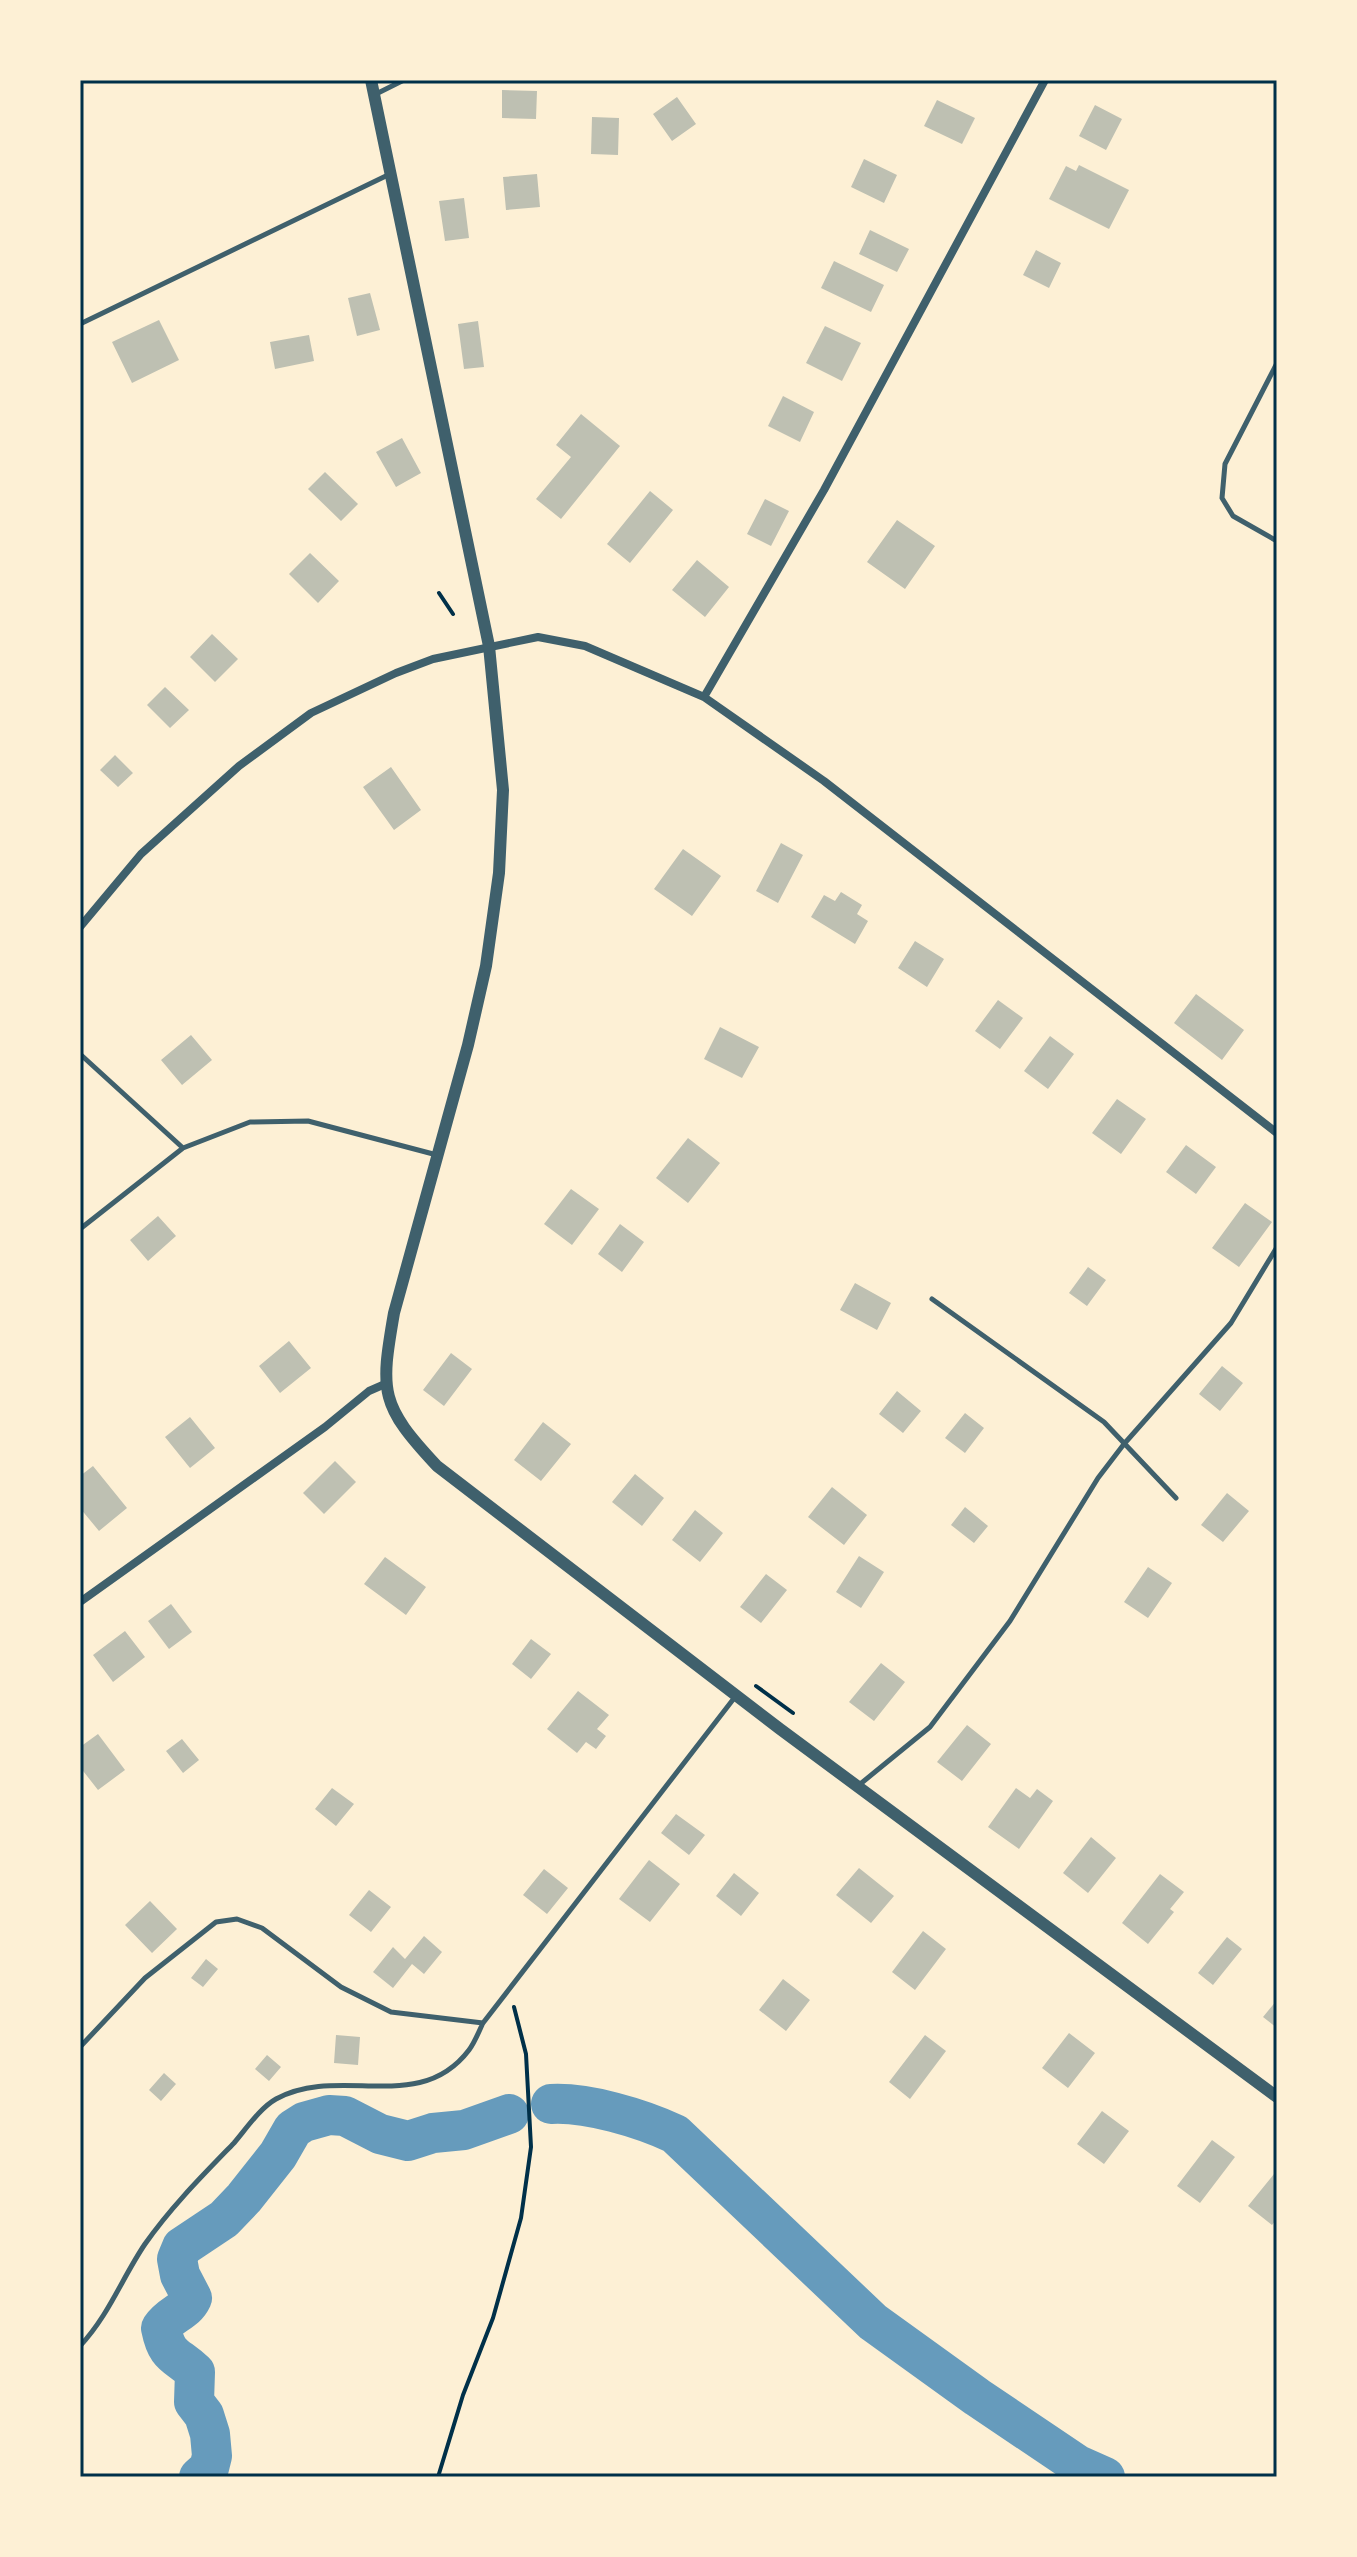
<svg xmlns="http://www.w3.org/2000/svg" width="1357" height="2557" viewBox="0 0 1357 2557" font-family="'Source Sans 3',sans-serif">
	<rect width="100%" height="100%" fill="#fdf0d5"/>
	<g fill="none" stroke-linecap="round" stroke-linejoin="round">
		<path stroke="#669bbc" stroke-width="40" d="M551 2104C587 2102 641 2118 675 2134L873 2322 977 2397 1078 2465 1105 2477
			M199 2477 209 2468 212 2456 210 2434 204 2415 194 2402 195 2372C176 2354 167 2358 161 2328 171 2313 185 2313 192 2298L180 2275 177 2259 182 2247 224 2219 244 2198 278 2155 293 2129 304 2122 329 2115 345 2116 380 2134 408 2141 433 2133 464 2130 509 2114"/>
	</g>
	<path fill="#bec0b2" d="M502 90 537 91 536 119 502 118Z
		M677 97 696 124 672 141 653 114Z
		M937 100 975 118 962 144 924 126Z
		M1095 105 1122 119 1106 150 1079 136Z
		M592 117 619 118 618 155 591 154Z
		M864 159 897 175 884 203 851 187Z
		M1079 165 1129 190 1109 229 1049 199 1066 166 1076 171Z
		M537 174 540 207 506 210 503 177Z
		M464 198 469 238 445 241 439 201Z
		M870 230 909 249 897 272 859 254Z
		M1036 250 1061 263 1049 288 1023 275Z
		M834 261 884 285 871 312 821 288Z
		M370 293 380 330 357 336 348 298Z
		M159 320 179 360 132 383 112 342Z
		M478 321 484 367 464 369 458 324Z
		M825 326 861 343 842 381 806 363Z
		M309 335 314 361 275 369 270 342Z
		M783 396 814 412 800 442 768 426Z
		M581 414 620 446 561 519 536 499 571 457 556 445Z
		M402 438 421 473 396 487 376 452Z
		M325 472 358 504 341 521 308 489Z
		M650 491 673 510 630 563 607 544Z
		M765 499 789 511 771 546 747 534Z
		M897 520 935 546 905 589 867 562Z
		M310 553 339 581 318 603 289 574Z
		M697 560 729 587 705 617 672 590Z
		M212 634 238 659 215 682 190 657Z
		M165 687 189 710 170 728 147 705Z
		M115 755 133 773 118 787 100 770Z
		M391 767 421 810 394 830 363 787Z
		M781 843 803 855 778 903 756 891Z
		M683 849 721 876 692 916 654 889Z
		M841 892 862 905 857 914 868 921 855 944 811 917 824 895 835 901Z
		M915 941 944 959 927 987 898 968Z
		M1196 994 1244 1030 1222 1060 1174 1023Z
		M998 1000 1023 1018 1000 1049 975 1031Z
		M720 1027 759 1047 742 1078 704 1059Z
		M191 1035 212 1060 182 1085 161 1060Z
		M1050 1036 1074 1054 1048 1089 1024 1071Z
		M1117 1099 1146 1119 1121 1154 1092 1133Z
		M688 1138 720 1163 688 1203 656 1178Z
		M1186 1145 1216 1167 1196 1194 1166 1172Z
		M571 1189 599 1209 572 1245 544 1224Z
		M1245 1203 1272 1222 1239 1267 1212 1248Z
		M158 1216 176 1236 148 1261 130 1240Z
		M620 1224 644 1242 622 1272 598 1254Z
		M1088 1267 1106 1280 1087 1306 1069 1293Z
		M855 1283 891 1303 877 1330 840 1310Z
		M289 1341 311 1368 280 1393 259 1366Z
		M451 1353 472 1369 444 1406 423 1390Z
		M1222 1366 1243 1383 1220 1411 1199 1394Z
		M897 1391 921 1411 903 1433 879 1414Z
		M965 1413 984 1428 965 1453 945 1438Z
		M190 1417 215 1448 190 1468 165 1437Z
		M543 1422 571 1444 541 1481 514 1460Z
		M335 1461 356 1482 324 1514 303 1493Z
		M93 1466 127 1508 99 1531 80 1508V1476Z
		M635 1474 664 1498 642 1526 612 1502Z
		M832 1487 867 1515 844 1545 808 1517Z
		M1227 1493 1249 1511 1223 1542 1201 1525Z
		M965 1507 988 1526 974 1543 951 1525Z
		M695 1510 723 1533 700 1562 672 1540Z
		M859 1556 884 1572 861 1608 836 1592Z
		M385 1557 426 1587 406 1615 364 1584Z
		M1148 1567 1172 1583 1148 1618 1124 1602Z
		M766 1574 787 1590 761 1623 740 1607Z
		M171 1604 192 1632 169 1649 148 1621Z
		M125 1631 145 1657 113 1682 93 1655Z
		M531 1639 551 1654 531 1679 512 1664Z
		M881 1663 905 1682 874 1721 849 1702Z
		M578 1691 609 1715 597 1729 606 1736 596 1749 586 1742 577 1753 547 1729Z
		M967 1725 991 1744 962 1781 937 1762Z
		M98 1734 125 1770 98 1790 80 1767V1747Z
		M182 1739 199 1760 183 1773 166 1751Z
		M332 1788 354 1804 336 1826 315 1809Z
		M1016 1788 1030 1798 1037 1789 1053 1801 1019 1849 988 1827Z
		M676 1814 705 1835 689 1855 661 1833Z
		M1091 1837 1116 1858 1088 1893 1063 1873Z
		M649 1860 680 1884 650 1922 619 1899Z
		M859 1868 894 1896 871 1923 836 1895Z
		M544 1869 568 1888 547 1914 523 1895Z
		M734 1873 759 1893 741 1916 716 1896Z
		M1160 1874 1184 1892 1170 1909 1174 1912 1148 1944 1122 1923Z
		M369 1890 391 1907 371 1932 349 1915Z
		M150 1901 177 1929 152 1953 125 1925Z
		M923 1931 946 1949 915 1990 892 1972Z
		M424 1936 442 1952 424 1974 412 1964 393 1988 373 1972 393 1947 405 1959Z
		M1227 1937 1242 1949 1213 1985 1198 1973Z
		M206 1959 218 1969 203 1987 191 1978Z
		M783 1979 810 2000 786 2031 759 2010Z
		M1277 2000V2028L1263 2017Z
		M1069 2033 1095 2053 1068 2088 1042 2068Z
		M336 2035 360 2037 358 2065 334 2063Z
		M925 2035 946 2051 910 2099 889 2082Z
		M267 2055 281 2067 269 2081 255 2069Z
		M164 2073 176 2084 161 2101 149 2090Z
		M1102 2111 1129 2131 1104 2164 1077 2144Z
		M1212 2140 1235 2157 1200 2203 1177 2186Z
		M1274 2174 1277 2176V2219L1272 2225 1248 2206Z"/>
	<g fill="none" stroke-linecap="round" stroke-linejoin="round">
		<path stroke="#003049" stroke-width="4" d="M439 593 453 614
			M756 1686 793 1713
			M438 2477 463 2395 493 2318 521 2218 531 2147 526 2054 514 2007"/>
		<path stroke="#3f606c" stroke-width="5" d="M376 94 404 80
			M80 324 390 174
			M1277 363 1225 464 1222 498 1233 516 1277 541
			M80 1054 183 1148 250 1122 308 1121 437 1155
			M80 1229 183 1148
			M932 1299 1104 1422 1176 1498
			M859 1785 930 1727 1010 1621 1098 1478 1124 1444 1231 1323 1277 1247
			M80 2047 145 1978 216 1922 237 1919 262 1928 341 1987 391 2012 483 2023
			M80 2346C109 2315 122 2278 145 2244 171 2207 203 2175 234 2143 246 2129 260 2108 276 2099 340 2064 419 2116 469 2050 475 2042 479 2031 483 2023L735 1697"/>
		<path stroke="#3f606c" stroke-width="8" d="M704 697 824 490 1045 80
			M80 927 141 854 239 766 311 713 396 673 433 659 538 637 585 646 704 697 824 781 1277 1133
			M80 1602 325 1427 369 1391 385 1384"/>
		<path stroke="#3f606c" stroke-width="12" d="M371 80 489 646 503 790 499 873 486 966 468 1045 394 1313C380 1393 380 1405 437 1466L780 1729 1277 2097"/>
	</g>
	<rect width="1357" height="2557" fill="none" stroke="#fdf0d5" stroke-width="164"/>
	<rect x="82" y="82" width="1193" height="2393" fill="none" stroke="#003049" stroke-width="3"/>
</svg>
